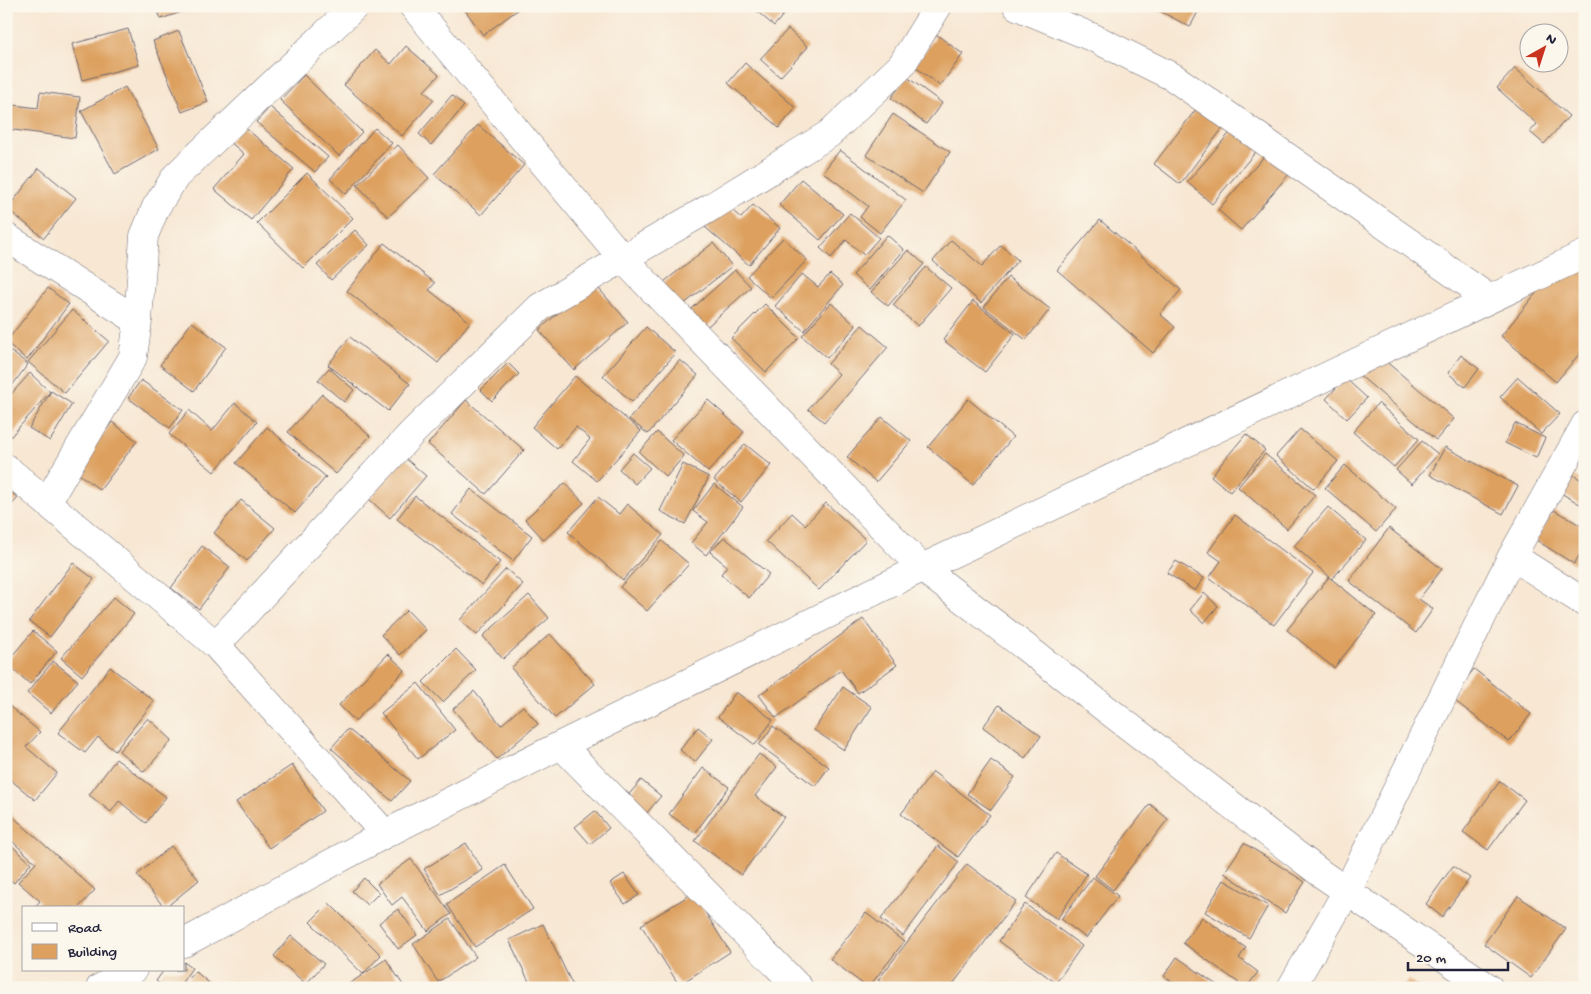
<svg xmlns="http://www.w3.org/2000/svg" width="1591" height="994" viewBox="0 0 1591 994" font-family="'Gochi Hand',sans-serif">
	<rect width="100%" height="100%" fill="#fbf7ec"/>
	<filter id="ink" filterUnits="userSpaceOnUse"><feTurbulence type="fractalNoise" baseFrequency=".02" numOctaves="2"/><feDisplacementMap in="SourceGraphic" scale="10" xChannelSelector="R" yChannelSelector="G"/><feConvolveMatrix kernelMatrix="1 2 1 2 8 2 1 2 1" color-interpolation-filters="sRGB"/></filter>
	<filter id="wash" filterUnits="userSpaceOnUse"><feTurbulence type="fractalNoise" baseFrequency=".0096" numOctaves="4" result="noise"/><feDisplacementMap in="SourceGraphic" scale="20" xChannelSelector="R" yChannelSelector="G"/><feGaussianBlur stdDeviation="1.12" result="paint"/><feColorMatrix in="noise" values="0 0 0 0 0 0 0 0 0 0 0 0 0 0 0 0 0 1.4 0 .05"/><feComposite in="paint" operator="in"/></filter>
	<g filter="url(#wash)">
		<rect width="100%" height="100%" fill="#f7e7d3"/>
		<g id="blocks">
			<path fill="#dda05e" d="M156 6H189L190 9 161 19Z
				M462 6H523L483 35Z
				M751 6H787L789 8 774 26Z
				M1160 6H1201L1190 27 1158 10Z
				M128 29 139 65 82 80 72 44Z
				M788 29 808 47 780 77 760 59Z
				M179 31 208 102 182 112 153 41Z
				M937 35 963 54 940 86 914 66Z
				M406 46 439 75 424 91 434 100 402 136 344 85 375 50 391 64Z
				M745 63 796 108 779 128 728 83Z
				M1515 68 1569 116 1544 144 1530 132 1537 124 1497 88Z
				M304 75 362 132 339 156 280 100Z
				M907 77 942 103 926 124 891 98Z
				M125 87 159 149 115 174 81 111Z
				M40 92 80 97 75 138 6 129V104L38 108Z
				M452 95 464 106 431 145 419 134Z
				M1200 104 1226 124 1180 184 1154 164Z
				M270 107 328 157 315 172 256 122Z
				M893 114 950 152 923 193 866 155Z
				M242 125 294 169 251 220 214 189 244 154 229 141Z
				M478 125 524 165 481 215 434 174Z
				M375 128 392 143 346 194 330 179Z
				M1234 128 1258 149 1212 204 1187 182Z
				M398 145 429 178 388 217 357 185Z
				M840 150 906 200 880 233 860 217 868 206 823 172Z
				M1267 153 1290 173 1241 230 1218 210Z
				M39 168 76 198 44 238 7 209Z
				M307 173 353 218 303 268 257 223Z
				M801 179 843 214 820 240 779 205Z
				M718 198 741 218 753 205 780 228 749 265 698 221Z
				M850 213 879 238 864 255 846 240 831 258 820 248Z
				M1100 220 1181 290 1160 314 1175 327 1153 353 1057 270Z
				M355 230 369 245 331 280 317 265Z
				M887 235 904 250 870 290 853 275Z
				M783 238 807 260 771 298 747 276Z
				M951 240 982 266 1001 245 1018 260 981 303 933 261Z
				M384 243 435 283 429 290 470 322 438 363 347 291Z
				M713 243 732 266 674 312 655 289Z
				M1573 248 1585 257V347L1556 382 1501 336Z
				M908 250 924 264 888 306 871 292Z
				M926 267 951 288 918 326 893 305Z
				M735 270 751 287 699 334 684 316Z
				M802 274 818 287 830 274 843 285 804 331 775 306Z
				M1008 277 1050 309 1026 340 984 307Z
				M593 282 628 322 574 370 539 330Z
				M48 288 69 304 27 360 6 342Z
				M973 301 1015 334 985 372 943 340Z
				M831 303 856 326 827 358 802 336Z
				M765 304 799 338 766 372 731 338Z
				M72 310 109 341 65 393 28 362Z
				M192 322 226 347 194 391 160 365Z
				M862 325 888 347 824 422 808 409 839 374 828 364Z
				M646 327 676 353 632 402 603 376Z
				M350 337 410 384 388 411 328 365Z
				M6 348 28 364 6 394Z
				M1376 353 1454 419 1436 440 1358 374Z
				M1461 355 1479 369 1465 387 1448 373Z
				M680 360 698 375 648 434 629 419Z
				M508 363 519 374 492 401 481 390Z
				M329 368 354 390 344 402 318 380Z
				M30 373 50 392 6 442V400Z
				M575 376 641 431 597 481 573 461 590 439 576 427 557 449 532 427Z
				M1518 377 1560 414 1541 434 1500 397Z
				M1345 378 1367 398 1347 419 1326 399Z
				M141 380 183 410 170 428 128 398Z
				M51 391 72 404 50 441 29 428Z
				M322 394 370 436 336 474 288 432Z
				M968 399 1013 437 973 485 928 447Z
				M466 400 524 450 486 494 428 444Z
				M708 400 744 432 708 472 671 440Z
				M235 403 257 422 214 472 169 434 189 410 212 431Z
				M1378 403 1419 439 1394 467 1353 432Z
				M882 417 911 441 876 482 847 457Z
				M112 422 137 441 100 490 75 471Z
				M1515 423 1545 438 1536 458 1505 443Z
				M267 427 326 477 295 513 236 463Z
				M1300 429 1338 461 1314 489 1276 456Z
				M657 432 684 456 666 477 639 452Z
				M1246 434 1265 450 1230 492 1211 476Z
				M1422 441 1438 454 1412 484 1396 470Z
				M745 444 771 465 741 502 714 480Z
				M1445 447 1518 486 1503 514 1430 475Z
				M633 453 650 468 635 484 619 469Z
				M1265 454 1315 495 1287 529 1238 487Z
				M405 458 426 476 390 518 369 499Z
				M683 464 709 477 685 524 660 511Z
				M1345 465 1396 509 1376 532 1325 488Z
				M1563 469 1585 482V507L1552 488Z
				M565 483 584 503 544 540 525 519Z
				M714 484 743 507 706 555 691 543 708 522 693 511Z
				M6 488 18 498 6 511Z
				M471 489 532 536 513 561 452 514Z
				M415 496 500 562 482 585 397 519Z
				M598 497 619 514 627 504 663 535 623 580 568 532Z
				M241 500 275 528 247 561 214 533Z
				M826 503 866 540 819 590 766 541 792 513 805 525Z
				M1328 507 1366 540 1332 579 1294 546Z
				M1554 510 1585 528V546L1574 564 1536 540Z
				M1235 515 1313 573 1274 625 1209 578 1221 561 1208 552Z
				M1389 528 1442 569 1419 599 1433 609 1416 633 1349 581Z
				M724 537 769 574 749 598 721 574 727 566 710 552Z
				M662 541 689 564 647 611 620 587Z
				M202 546 230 567 199 609 171 588Z
				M1176 561 1204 578 1195 591 1167 573Z
				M73 563 94 579 50 637 29 621Z
				M506 569 523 584 477 635 460 620Z
				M1329 577 1376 615 1334 668 1287 630Z
				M1204 593 1218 606 1204 623 1190 610Z
				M529 595 549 618 503 659 483 636Z
				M114 597 134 614 82 676 61 658Z
				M407 610 426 630 400 655 381 635Z
				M863 619 897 665 858 693 841 670 776 718 759 695Z
				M33 631 57 651 30 684 6 663Z
				M550 634 595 684 555 718 511 668Z
				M456 649 476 670 443 702 423 682Z
				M388 654 405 670 355 721 339 705Z
				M53 661 78 681 51 713 27 693Z
				M110 667 154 701 115 751 98 737 85 753 58 733Z
				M1474 669 1531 714 1509 742 1451 698Z
				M418 683 455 730 418 759 381 713Z
				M843 687 872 707 844 750 814 730Z
				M474 691 501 725 523 706 538 724 497 759 481 741 480 742 453 709Z
				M736 692 773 720 755 745 718 717Z
				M8 705 40 732 26 747 57 773 35 800 6 776V707Z
				M999 705 1041 736 1025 758 983 727Z
				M148 718 172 740 144 772 119 751Z
				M773 726 829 767 815 786 759 745Z
				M698 727 713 739 695 762 680 750Z
				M348 729 410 781 392 801 331 748Z
				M759 754 777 767 755 796 784 817 741 875 695 841Z
				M116 759 166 797 146 823 119 801 111 812 89 795Z
				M991 760 1015 777 991 810 967 794Z
				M292 765 323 811 269 848 236 802Z
				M703 768 729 787 695 833 669 814Z
				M933 772 990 815 958 857 901 814Z
				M641 780 661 796 646 814 626 798Z
				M1500 781 1525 800 1488 850 1463 832Z
				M1150 804 1168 819 1113 890 1095 876Z
				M595 811 609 828 590 844 575 827Z
				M10 814 95 890 78 908H34L40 901 18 882 36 863 13 842 6 849V818Z
				M466 843 483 870 440 895 424 869Z
				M1244 843 1305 882 1285 913 1224 873Z
				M12 846 31 863 14 883 6 876V853Z
				M171 846 199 880 165 908 137 875Z
				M938 846 959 862 903 936 881 919Z
				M1056 853 1087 874 1057 919 1026 898Z
				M411 859 451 914 428 931 402 897 392 905 377 884Z
				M967 864 1016 901 950 988H888L878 980Z
				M505 865 533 909 475 947 447 904Z
				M1453 866 1470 878 1442 917 1426 904Z
				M624 874 639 895 625 904 610 883Z
				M1093 877 1118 896 1086 938 1061 919Z
				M364 878 379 893 367 905 352 891Z
				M1224 880 1268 906 1249 938 1205 912Z
				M693 893 730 952 679 985 641 925Z
				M1518 896 1566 929 1531 978 1484 944Z
				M329 903 381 955 363 974 310 922Z
				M1025 904 1082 946 1056 983 999 941Z
				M398 909 417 935 398 949 379 923Z
				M866 913 904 942 868 988 830 959Z
				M1202 917 1246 948 1239 958 1258 972 1246 988 1183 943Z
				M450 919 476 957 438 982 413 944Z
				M543 924 574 988H532L509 940Z
				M291 936 324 964 306 984 274 956Z
				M1177 957 1221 988H1181L1164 976Z
				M386 959 405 988H343Z
				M184 962 192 968 178 988H165L156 981 164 970H184Z
				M195 971 215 988H180Z
				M1409 980 1420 988H1403Z"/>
		</g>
	</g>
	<g filter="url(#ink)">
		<use href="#blocks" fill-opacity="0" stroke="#6d6770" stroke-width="1"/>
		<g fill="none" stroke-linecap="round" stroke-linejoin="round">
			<g stroke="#6d6770" stroke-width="29">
				<path id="minor" d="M413 6 623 259 922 568 1323 875 1489 988
					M1017 6 1094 38 1173 77 1490 299
					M6 237 138 321
					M6 468 216 645 385 834
					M47 502 133 357 138 321 144 236 156 207 176 176 355 6
					M1512 556 1585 603
					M216 645 411 434 540 307 713 206 829 134 901 66 938 6
					M561 745 799 988
					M184 943 385 834 561 745 922 568 1585 254
					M100 988 133 970
					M1291 988 1347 891 1512 556 1585 425"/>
			</g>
			<use href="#minor" stroke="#fff" stroke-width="28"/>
		</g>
	</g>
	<rect width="1591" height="994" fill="none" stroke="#fbf7ec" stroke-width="25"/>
	<rect x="22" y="906" width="162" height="65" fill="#fbf7ec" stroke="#a4a2a5"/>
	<rect x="32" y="923" width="25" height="8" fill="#ffffff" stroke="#a4a2a5"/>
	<text x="68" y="932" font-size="15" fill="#22223b">Road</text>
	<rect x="32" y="944" width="25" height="15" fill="#dda05e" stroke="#a4a2a5"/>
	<text x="68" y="956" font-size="15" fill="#22223b">Building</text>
	<g transform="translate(1544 48) rotate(39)"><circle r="24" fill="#fbf7ec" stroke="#a4a2a5"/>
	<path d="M0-4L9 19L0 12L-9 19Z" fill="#c8321e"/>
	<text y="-8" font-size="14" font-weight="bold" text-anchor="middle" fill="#22223b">N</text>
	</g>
	<path d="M1408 962v8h100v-8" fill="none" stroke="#22223b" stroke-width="2.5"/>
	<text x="1416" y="962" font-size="15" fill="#22223b" stroke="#fbf7ec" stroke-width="4" paint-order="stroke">20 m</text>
</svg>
